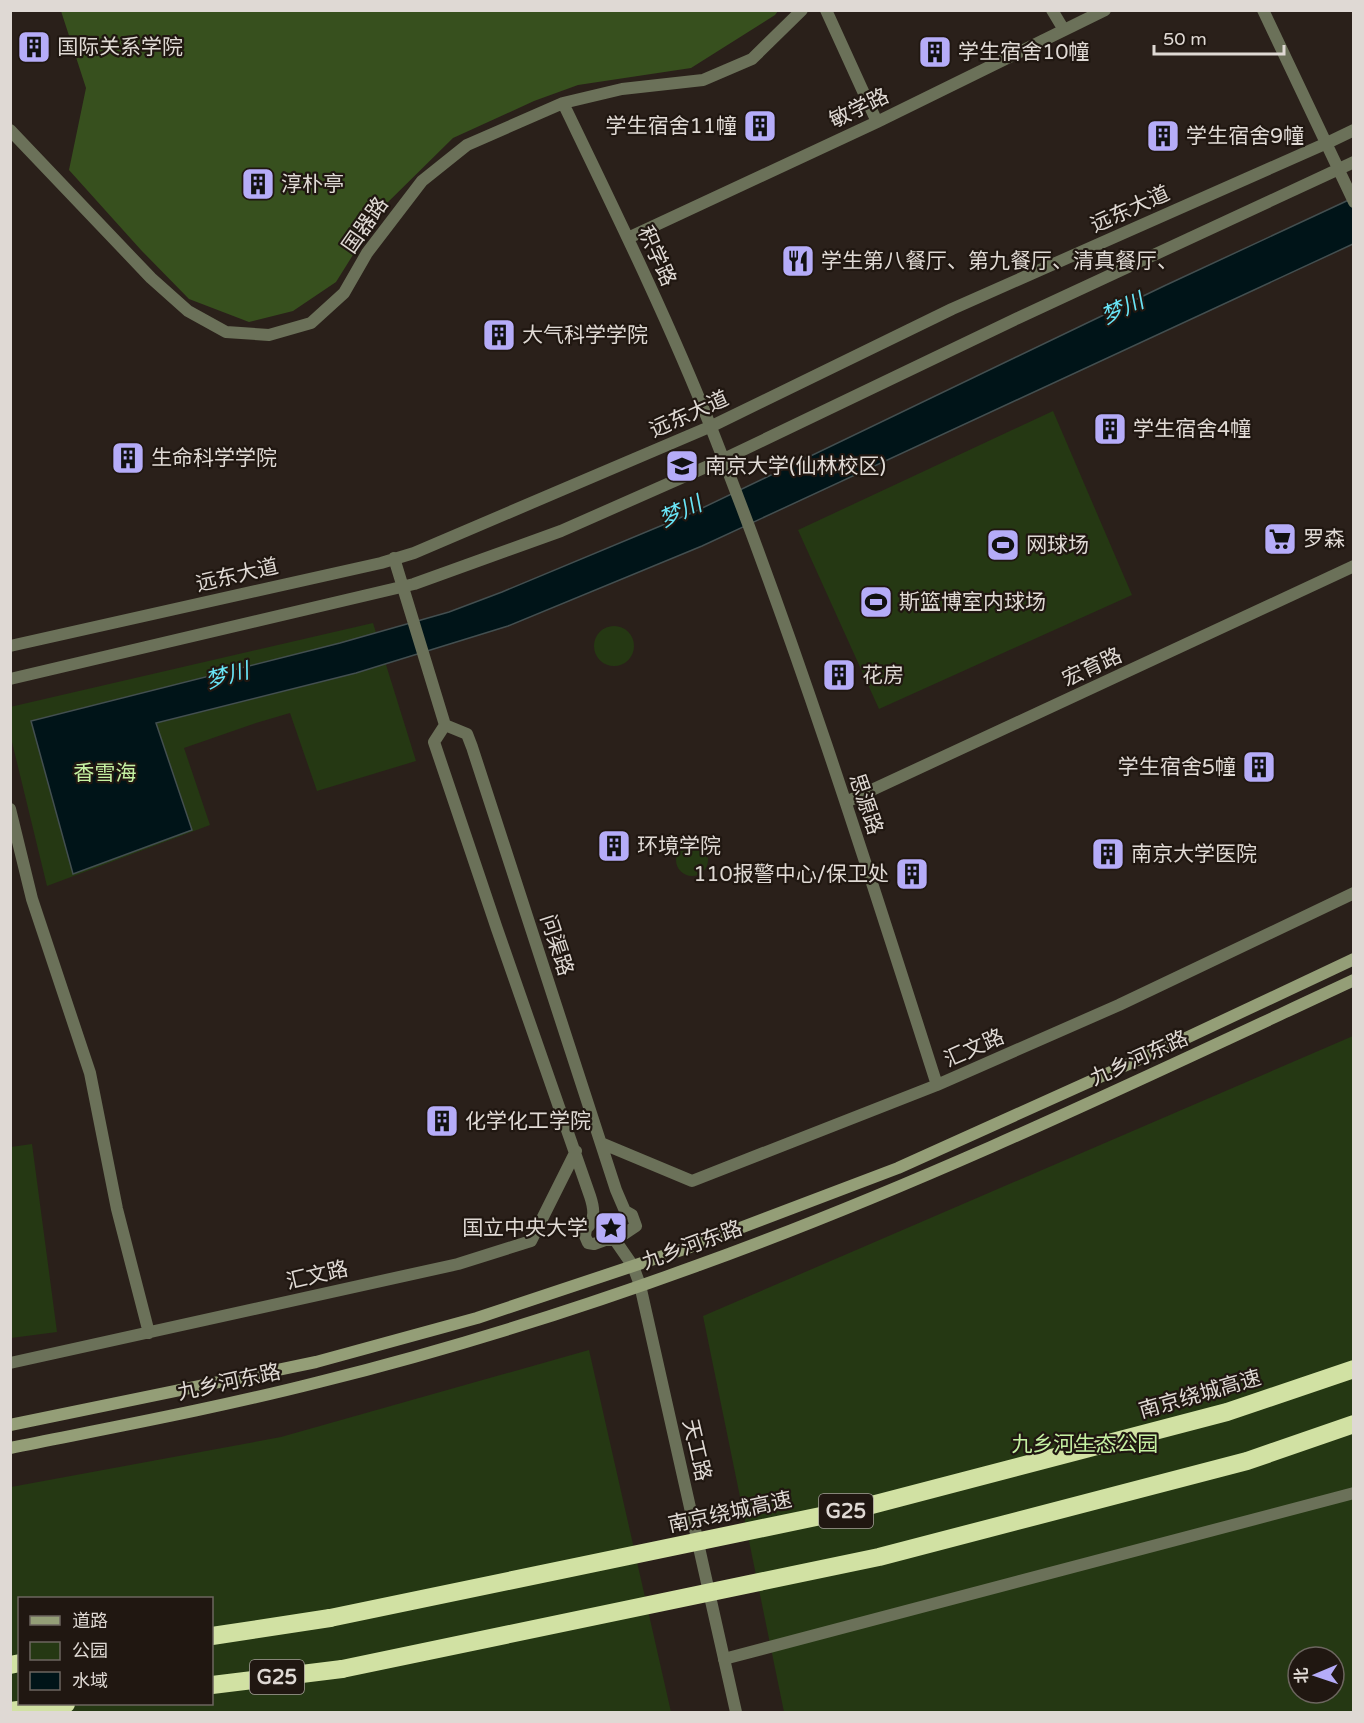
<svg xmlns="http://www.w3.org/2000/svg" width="1364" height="1723" viewBox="0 0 1364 1723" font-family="'Varela Round','Noto Sans SC',sans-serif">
	<rect width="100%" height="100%" fill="#2a201a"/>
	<path fill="#253813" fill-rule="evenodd" d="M1053 411 1132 595 879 709 798 530Z
		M373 623 416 761 317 791 290 713 256 723 184 748 210 825 47 886 11 738 10 707Z
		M594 646a20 20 0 1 1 40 0a20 20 0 1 1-40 0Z
		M676 860a16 16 0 1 1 32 0a16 16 0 1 1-32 0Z
		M1353 1036V1712H784L703 1316ZM1298 1657H1334V1693H1298Z
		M32 1144 57 1332 11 1338V1147Z
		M589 1350 671 1712H11V1487L281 1437ZM20 1598H212V1704H20Z"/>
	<path fill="#37501e" d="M61 11V10L778 11 775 15 691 68 578 85 534 101 453 138 383 207 336 282 293 311 249 322 189 299 141 250 69 170 86 88Z"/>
	<path fill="#001418" stroke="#434f50" stroke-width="1.5" d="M1353 198V244L702 546 508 626 356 673 156 723 192 830 73 874 31 721 340 643 449 612 502 592 694 512 1164 286Z"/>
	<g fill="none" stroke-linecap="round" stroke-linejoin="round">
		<path stroke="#6b7159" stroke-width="12" d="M826 10 877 122
			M1052 10 1064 30
			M1263 10 1354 202
			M563 103C615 211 668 319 712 430 797 645 867 866 937 1085
			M10 130 151 278 188 311 226 332 269 335 311 323 344 293 367 253 422 181 467 145 563 103 622 89 703 80 752 59 802 10
			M628 238 877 122 1105 10
			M394 558 445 725 467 734 472 747 616 1190 625 1211 632 1215 636 1226 615 1240H605L594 1244 588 1243 585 1236 586 1229C596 1220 594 1208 590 1196L497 929 434 742 445 725
			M10 646 381 563 414 553 714 425 952 309 1327 143 1354 130
			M10 679 414 584 561 531 724 459 1018 318 1354 162
			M846 802 1354 566
			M10 809 32 899 90 1073 117 1209 149 1333
			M601 1143 692 1181 937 1085 1119 1005 1354 893
			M615 1240 633 1266
			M10 1363 458 1264 531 1241 576 1151
			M724 1659 1354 1493"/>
		<path stroke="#6b7159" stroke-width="12" d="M633 1266 640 1285 736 1712"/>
		<path stroke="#949e77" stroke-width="12" d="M10 1425 316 1362 477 1318 690 1247 898 1168 1184 1039 1354 959
			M10 1448C114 1427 217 1408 319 1382 444 1351 575 1310 696 1266 921 1185 1137 1081 1354 980"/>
		<path stroke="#d1e1a3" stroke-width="18" d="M212 1636 330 1618
			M10 1665 20 1663
			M212 1685 342 1669
			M10 1711 66 1704"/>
		<path stroke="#d1e1a3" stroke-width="18" d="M330 1618 864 1507 1227 1412 1354 1369
			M342 1669 879 1557 1247 1461 1354 1424"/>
	</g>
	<defs>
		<g id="building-square" transform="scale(1.725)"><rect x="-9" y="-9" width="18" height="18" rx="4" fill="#b5acf8" stroke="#201711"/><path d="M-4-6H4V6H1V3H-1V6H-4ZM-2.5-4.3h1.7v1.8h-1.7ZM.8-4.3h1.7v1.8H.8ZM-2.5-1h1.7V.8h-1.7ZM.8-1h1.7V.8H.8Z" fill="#111"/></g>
		<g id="restaurant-square" transform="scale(1.725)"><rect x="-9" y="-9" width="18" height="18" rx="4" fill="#b5acf8" stroke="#201711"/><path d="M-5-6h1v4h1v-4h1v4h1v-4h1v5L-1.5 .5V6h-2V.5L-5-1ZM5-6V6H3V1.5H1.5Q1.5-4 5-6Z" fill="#111"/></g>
		<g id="university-square" transform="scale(1.725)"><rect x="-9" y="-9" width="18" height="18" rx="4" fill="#b5acf8" stroke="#201711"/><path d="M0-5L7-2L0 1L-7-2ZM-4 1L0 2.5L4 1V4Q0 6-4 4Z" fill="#111"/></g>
		<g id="supermarket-square" transform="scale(1.725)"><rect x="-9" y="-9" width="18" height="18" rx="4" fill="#b5acf8" stroke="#201711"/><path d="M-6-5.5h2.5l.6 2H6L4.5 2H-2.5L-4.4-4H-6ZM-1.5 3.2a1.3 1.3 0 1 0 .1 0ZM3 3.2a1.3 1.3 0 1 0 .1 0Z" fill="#111"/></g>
		<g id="stadium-square" transform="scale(1.725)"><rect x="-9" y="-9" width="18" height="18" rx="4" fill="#b5acf8" stroke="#201711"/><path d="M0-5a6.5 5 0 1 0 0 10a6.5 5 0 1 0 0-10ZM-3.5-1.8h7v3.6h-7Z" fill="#111"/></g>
		<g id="sight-square" transform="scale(1.725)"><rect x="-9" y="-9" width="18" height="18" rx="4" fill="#b5acf8" stroke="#201711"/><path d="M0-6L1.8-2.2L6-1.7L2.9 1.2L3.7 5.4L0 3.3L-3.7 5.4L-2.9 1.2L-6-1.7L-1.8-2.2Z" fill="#111"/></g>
	</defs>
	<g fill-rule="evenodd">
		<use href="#building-square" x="34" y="47"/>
		<use href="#building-square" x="935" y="52"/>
		<use href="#building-square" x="760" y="126"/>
		<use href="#building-square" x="1163" y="136"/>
		<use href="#building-square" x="258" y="184"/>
		<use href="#restaurant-square" x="798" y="261"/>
		<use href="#building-square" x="499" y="335"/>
		<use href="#building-square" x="1110" y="429"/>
		<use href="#building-square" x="128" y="458"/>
		<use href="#university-square" x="682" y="466"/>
		<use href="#supermarket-square" x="1280" y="539"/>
		<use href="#stadium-square" x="1003" y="545"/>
		<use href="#stadium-square" x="876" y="602"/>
		<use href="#building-square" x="839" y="675"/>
		<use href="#building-square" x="1259" y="767"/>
		<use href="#building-square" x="614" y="846"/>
		<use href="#building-square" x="1108" y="854"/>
		<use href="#building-square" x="912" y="874"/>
		<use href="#building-square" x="442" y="1121"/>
		<use href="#sight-square" x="611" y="1228"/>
	</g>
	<g text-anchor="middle" stroke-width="4.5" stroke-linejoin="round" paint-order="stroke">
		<g fill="#201711" stroke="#a69f9a" stroke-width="1.5">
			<rect x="819" y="1494" width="54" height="34" rx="4.5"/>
			<rect x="250" y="1660" width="54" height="34" rx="4.5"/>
		</g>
		<g font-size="20" font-weight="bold" fill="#dfd9d4">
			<text x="846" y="1518">G25</text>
			<text x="277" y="1684">G25</text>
		</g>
		<g font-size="21" fill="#dfd9d4" stroke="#201711" text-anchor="start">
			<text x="57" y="54">国际关系学院</text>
			<text x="958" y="59">学生宿舍10幢</text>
			<text x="737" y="133" text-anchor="end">学生宿舍11幢</text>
			<text x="1186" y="143">学生宿舍9幢</text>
			<text x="281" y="191">淳朴亭</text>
			<text x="821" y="268">学生第八餐厅、第九餐厅、清真餐厅、</text>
			<text x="522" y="342">大气科学学院</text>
			<text x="1133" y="436">学生宿舍4幢</text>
			<text x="151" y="465">生命科学学院</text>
			<text x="705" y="473">南京大学(仙林校区)</text>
			<text x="1303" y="546">罗森</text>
			<text x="1026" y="552">网球场</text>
			<text x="899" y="609">斯篮博室内球场</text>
			<text x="862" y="682">花房</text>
			<text x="1236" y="774" text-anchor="end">学生宿舍5幢</text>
			<text x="637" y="853">环境学院</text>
			<text x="1131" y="861">南京大学医院</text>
			<text x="889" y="881" text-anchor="end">110报警中心/保卫处</text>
			<text x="465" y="1128">化学化工学院</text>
			<text x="588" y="1235" text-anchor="end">国立中央大学</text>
		</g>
		<g font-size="21" fill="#dfd9d4" stroke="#201711">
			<text transform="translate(859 108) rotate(-26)" y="7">敏学路</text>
			<text transform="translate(1130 209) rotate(-24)" y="7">远东大道</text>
			<text transform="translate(365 225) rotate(-55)" y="7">国器路</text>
			<text transform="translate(657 256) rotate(66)" y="7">积学路</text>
			<text transform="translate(689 414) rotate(-24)" y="7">远东大道</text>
			<text transform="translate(237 575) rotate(-13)" y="7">远东大道</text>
			<text transform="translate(1092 667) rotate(-25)" y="7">宏育路</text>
			<text transform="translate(866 804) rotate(71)" y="7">思源路</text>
			<text transform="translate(557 945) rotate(72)" y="7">问渠路</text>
			<text transform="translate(974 1048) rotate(-24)" y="7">汇文路</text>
			<text transform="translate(1139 1058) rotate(-24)" y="7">九乡河东路</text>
			<text transform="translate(692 1245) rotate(-20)" y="7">九乡河东路</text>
			<text transform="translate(317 1275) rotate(-13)" y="7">汇文路</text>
			<text transform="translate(229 1382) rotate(-12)" y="7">九乡河东路</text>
			<text transform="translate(1200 1394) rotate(-16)" y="7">南京绕城高速</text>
			<text transform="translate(697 1450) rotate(77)" y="7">天工路</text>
			<text transform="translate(730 1512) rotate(-12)" y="7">南京绕城高速</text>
		</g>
		<g font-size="21" fill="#c5f1a2" stroke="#201711">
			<text x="105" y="780">香雪海</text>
			<text x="1085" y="1451">九乡河生态公园</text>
		</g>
		<g font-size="22" font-style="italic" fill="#69e5f7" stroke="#201711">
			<text transform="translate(1122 308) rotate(-25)" y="8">梦川</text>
			<text transform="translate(680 511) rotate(-25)" y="8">梦川</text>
			<text transform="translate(227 675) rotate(-15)" y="8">梦川</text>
		</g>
	</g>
	<rect width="1364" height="1723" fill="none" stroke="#dfd9d4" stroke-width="24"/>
	<rect x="18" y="1597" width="195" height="108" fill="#201711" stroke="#6c655f" stroke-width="1.5"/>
	<rect x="30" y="1616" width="30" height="9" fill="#949e77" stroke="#6c655f" stroke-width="1.5"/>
	<text x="72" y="1627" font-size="18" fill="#dfd9d4">道路</text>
	<rect x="30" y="1642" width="30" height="18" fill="#253813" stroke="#6c655f" stroke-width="1.5"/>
	<text x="72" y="1657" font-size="18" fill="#dfd9d4">公园</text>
	<rect x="30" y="1672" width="30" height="18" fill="#001418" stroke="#6c655f" stroke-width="1.5"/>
	<text x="72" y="1687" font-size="18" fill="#dfd9d4">水域</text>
	<g transform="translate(1316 1675) rotate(268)"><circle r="28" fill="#201711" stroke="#6c655f" stroke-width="1.5"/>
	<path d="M0-4.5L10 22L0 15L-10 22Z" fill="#b5acf8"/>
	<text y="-9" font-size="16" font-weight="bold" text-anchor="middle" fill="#dfd9d4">北</text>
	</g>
	<path d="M1154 45v9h130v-9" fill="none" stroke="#dfd9d4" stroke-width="3"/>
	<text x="1163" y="45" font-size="18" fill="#dfd9d4" stroke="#201711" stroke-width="4.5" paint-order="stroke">50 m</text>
</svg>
